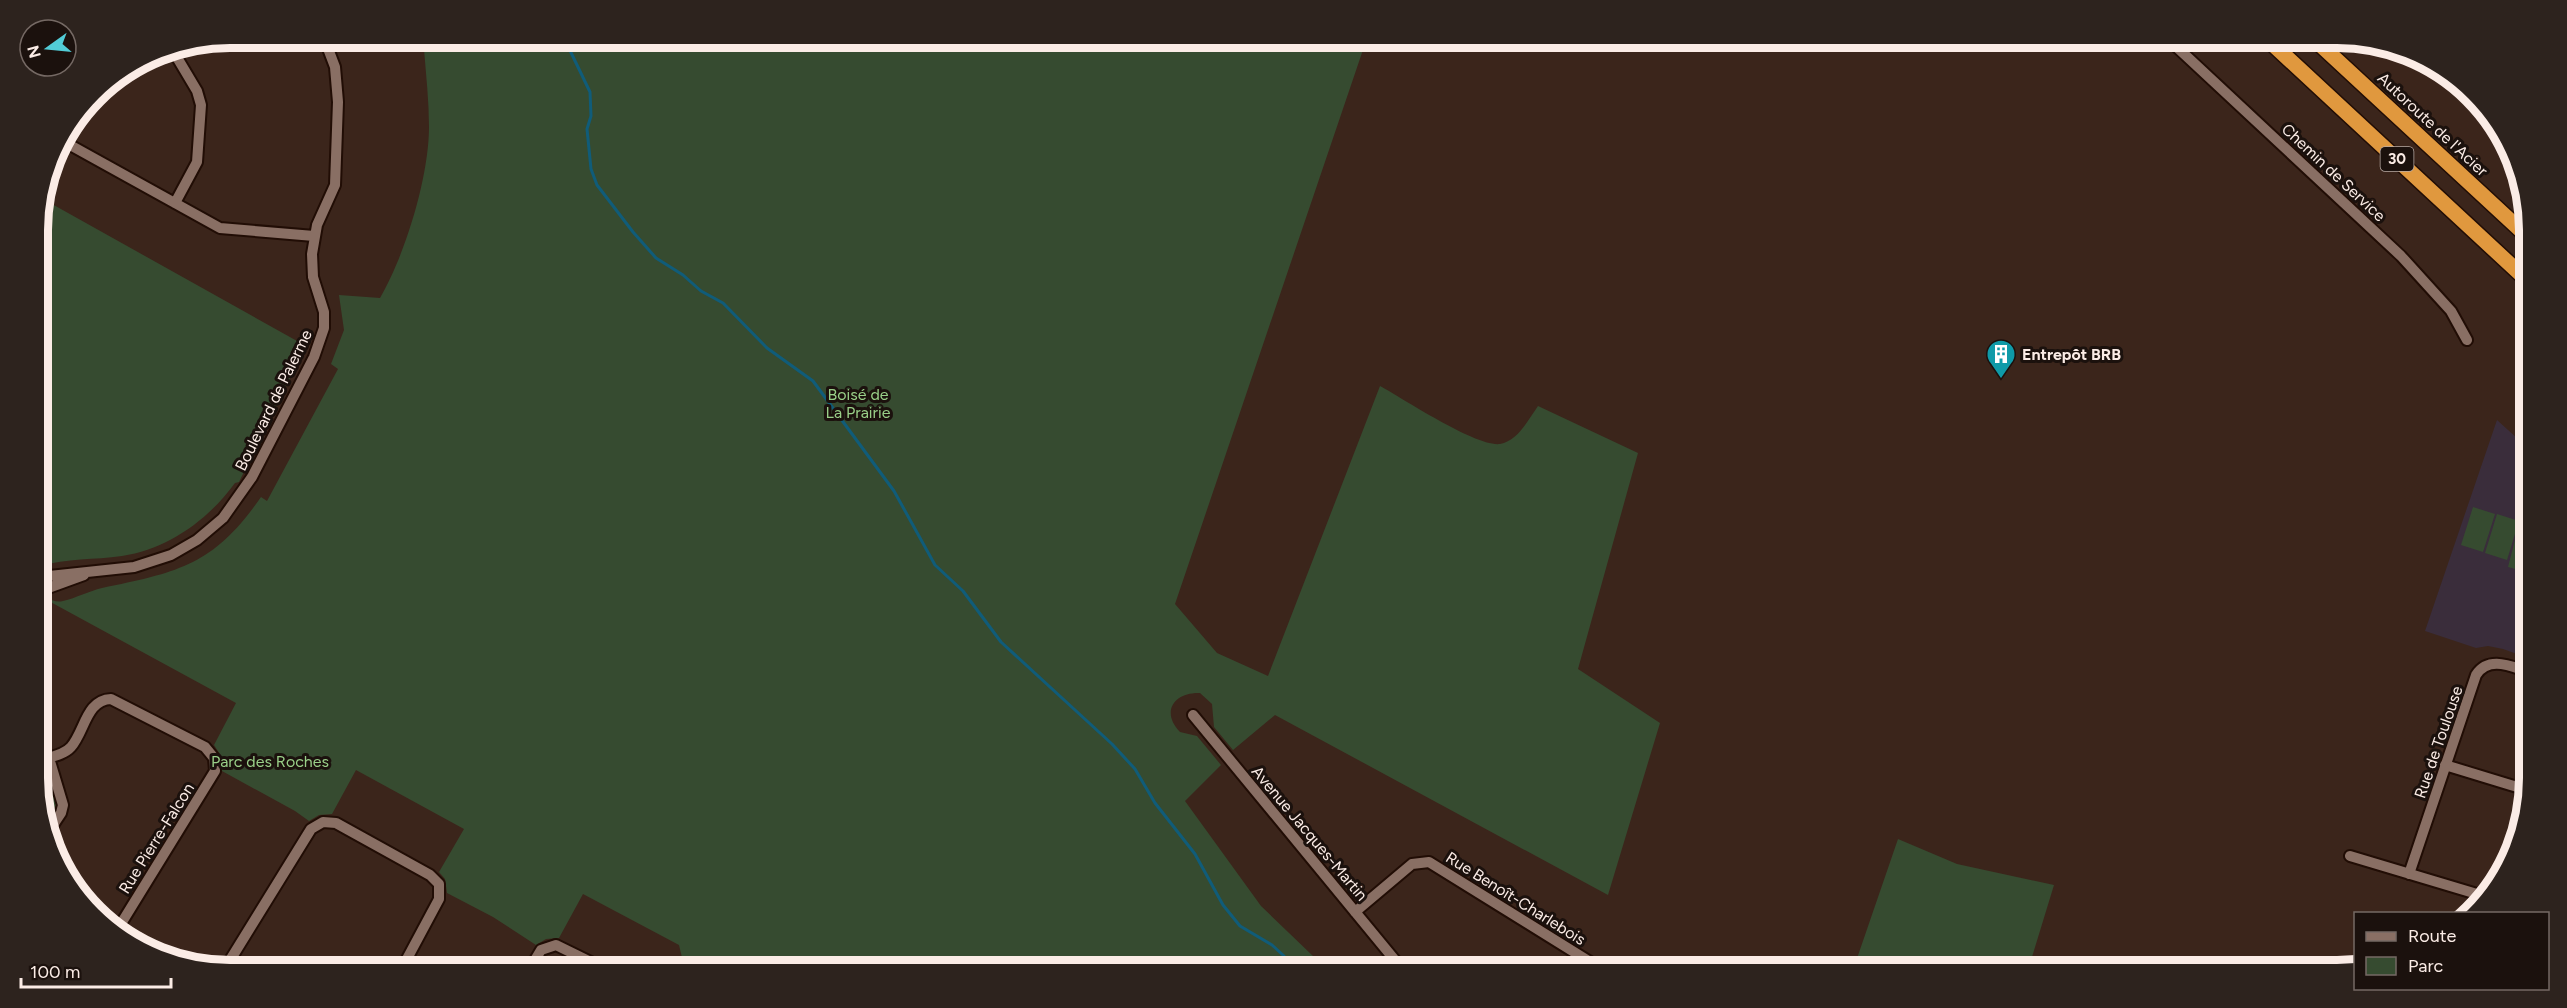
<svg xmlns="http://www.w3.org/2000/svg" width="2567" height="1008" viewBox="0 0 2567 1008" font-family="Figtree,sans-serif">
	<rect width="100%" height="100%" fill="#3b251b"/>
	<path fill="#3a2d3b" d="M2497 420 2529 449V658H2516L2517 654 2503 649 2488 646 2476 648 2425 631Z"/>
	<path fill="#364b30" d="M389 38H1367L1175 604 1217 653 1268 676 1380 386C1404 399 1476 447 1500 444 1518 441 1528 420 1538 406L1638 453 1578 669 1660 723 1608 895 1275 715 1233 750 1214 727 1212 704 1200 693C1175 692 1160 711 1180 732L1197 736 1221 765 1185 801 1261 906 1313 956 1323 970H685L679 945 583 894 559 938 546 939 536 945 493 917 447 893 445 879 439 872 464 829 356 770 332 814 319 815 309 821 295 811 222 771 221 756 214 745 236 703 45 599C52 599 56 603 63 601 76 598 89 591 102 588 179 572 214 565 261 497L267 501 338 369 331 364 344 330 339 295 380 298C405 255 429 177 429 127 429 101 426 75 424 49L392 46Z
		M43 199 306 346 239 482 235 483C208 520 168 549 122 556 94 560 67 558 40 566L38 217Z
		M2473 507 2495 514 2483 552 2461 545Z
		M2497 514 2519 521 2507 560 2485 553Z
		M2515 540 2529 544 2523 571 2508 567Z
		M41 771 48 777 56 805 46 824 41 815Z
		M1898 839 1957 864 2054 885 2028 970H1853Z"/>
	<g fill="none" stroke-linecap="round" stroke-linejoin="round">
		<path stroke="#105c79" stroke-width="3" d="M564 38 590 92 591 116 587 129 591 169 597 185 633 232 656 258 683 275 701 291 723 303 767 348 813 381 894 491 935 565 963 591 1001 642 1112 744 1135 769 1155 803 1195 854 1223 905 1240 926 1272 945 1284 956 1292 970"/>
		<g stroke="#210d05" stroke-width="14">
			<path id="minor" d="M2167 38 2401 256 2451 311 2467 340
				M172 49 197 91 201 105 197 162 175 203
				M61 140 220 228 314 236
				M40 577 134 567 171 555 197 540 223 518 252 477 314 357 324 328V312L313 277 312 254 317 225 335 185 338 102 335 67 324 38
				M40 591 84 575
				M1193 715 1403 970
				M49 758 63 805 61 813 49 831
				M41 760C50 757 64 755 71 747 85 731 86 700 111 699L205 747 214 758 215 771 119 927
				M2445 765 2527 790
				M2350 856 2487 897
				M2409 874 2476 675C2489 655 2512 667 2529 672
				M1355 912 1412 864 1429 862 1603 970
				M224 970 311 829 323 822 336 823 430 875 439 884V899L401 970
				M529 970 541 950 556 945 607 970"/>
		</g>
		<g stroke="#210d05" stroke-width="18">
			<path id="highway" d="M2266 38 2528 281
				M2313 38 2528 237"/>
		</g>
		<use href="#minor" stroke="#896f64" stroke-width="10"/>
		<use href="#highway" stroke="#e0983e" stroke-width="15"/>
	</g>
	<defs>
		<g id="building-pin" transform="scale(1.5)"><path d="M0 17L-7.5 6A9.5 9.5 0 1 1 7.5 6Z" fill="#0f9aa8" stroke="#1b110d"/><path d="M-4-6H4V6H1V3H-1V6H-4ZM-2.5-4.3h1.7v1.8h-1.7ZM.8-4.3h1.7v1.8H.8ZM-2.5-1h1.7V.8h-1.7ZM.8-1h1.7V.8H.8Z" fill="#fff"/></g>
	</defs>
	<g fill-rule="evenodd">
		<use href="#building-pin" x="2001" y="354"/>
	</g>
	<g text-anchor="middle" stroke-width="6" stroke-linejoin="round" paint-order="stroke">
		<rect fill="#1b110d" stroke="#b8aaa5" stroke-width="1.5" x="2380.5" y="147" width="33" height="24" rx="4.5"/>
		<g font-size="15" font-weight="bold" fill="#fbece6">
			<text x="2397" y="164">30</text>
		</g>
		<g font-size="16" fill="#fbece6" stroke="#1b110d">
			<text transform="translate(2433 124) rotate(43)" y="6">Autoroute de l'Acier</text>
			<text transform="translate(2334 172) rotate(43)" y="6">Chemin de Service</text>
			<text transform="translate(273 400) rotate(-64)" y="6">Boulevard de Palerme</text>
			<text transform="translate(2438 742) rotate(-71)" y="6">Rue de Toulouse</text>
			<text transform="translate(1310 833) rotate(50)" y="6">Avenue Jacques-Martin</text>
			<text transform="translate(156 838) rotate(-58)" y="6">Rue Pierre-Falcon</text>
			<text transform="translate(1516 898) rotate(32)" y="6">Rue Benoît-Charlebois</text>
		</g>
		<g font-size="16" font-weight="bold" fill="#fbece6" stroke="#1b110d" text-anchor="start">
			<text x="2022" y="360">Entrepôt BRB</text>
		</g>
		<g font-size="16" fill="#99cf88" stroke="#1b110d">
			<text x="858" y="400">Boisé de<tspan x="858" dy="18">La Prairie</tspan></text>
			<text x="270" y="767">Parc des Roches</text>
		</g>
	</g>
	<path d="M0 0H2567V1008H0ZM230 48H2337A182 182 0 0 1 2519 230V778A182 182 0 0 1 2337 960H230A182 182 0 0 1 48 778V230A182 182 0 0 1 230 48Z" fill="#2d231e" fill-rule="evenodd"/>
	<path fill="none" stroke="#fbece6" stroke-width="8" d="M230 48H2337A182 182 0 0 1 2519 230V778A182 182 0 0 1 2337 960H230A182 182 0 0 1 48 778V230A182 182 0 0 1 230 48Z"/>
	<rect x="2354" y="912" width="195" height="78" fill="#1b110d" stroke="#756964" stroke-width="1.5"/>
	<rect x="2366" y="932" width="30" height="9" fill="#896f64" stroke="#756964" stroke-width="1.5"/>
	<text x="2408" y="942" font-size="18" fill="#fbece6">Route</text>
	<rect x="2366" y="957" width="30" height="18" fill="#364b30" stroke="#756964" stroke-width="1.5"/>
	<text x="2408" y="972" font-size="18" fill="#fbece6">Parc</text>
	<g transform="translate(48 48) rotate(255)"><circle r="28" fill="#1b110d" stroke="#756964" stroke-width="1.5"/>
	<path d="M0-4.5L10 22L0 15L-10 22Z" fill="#52ccd6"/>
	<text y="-9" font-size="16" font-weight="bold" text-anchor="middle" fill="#fbece6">N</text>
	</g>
	<path d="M21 978v9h150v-9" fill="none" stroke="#fbece6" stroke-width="3"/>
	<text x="30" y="978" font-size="18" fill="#fbece6" stroke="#1b110d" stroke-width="4.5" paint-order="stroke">100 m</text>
</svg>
